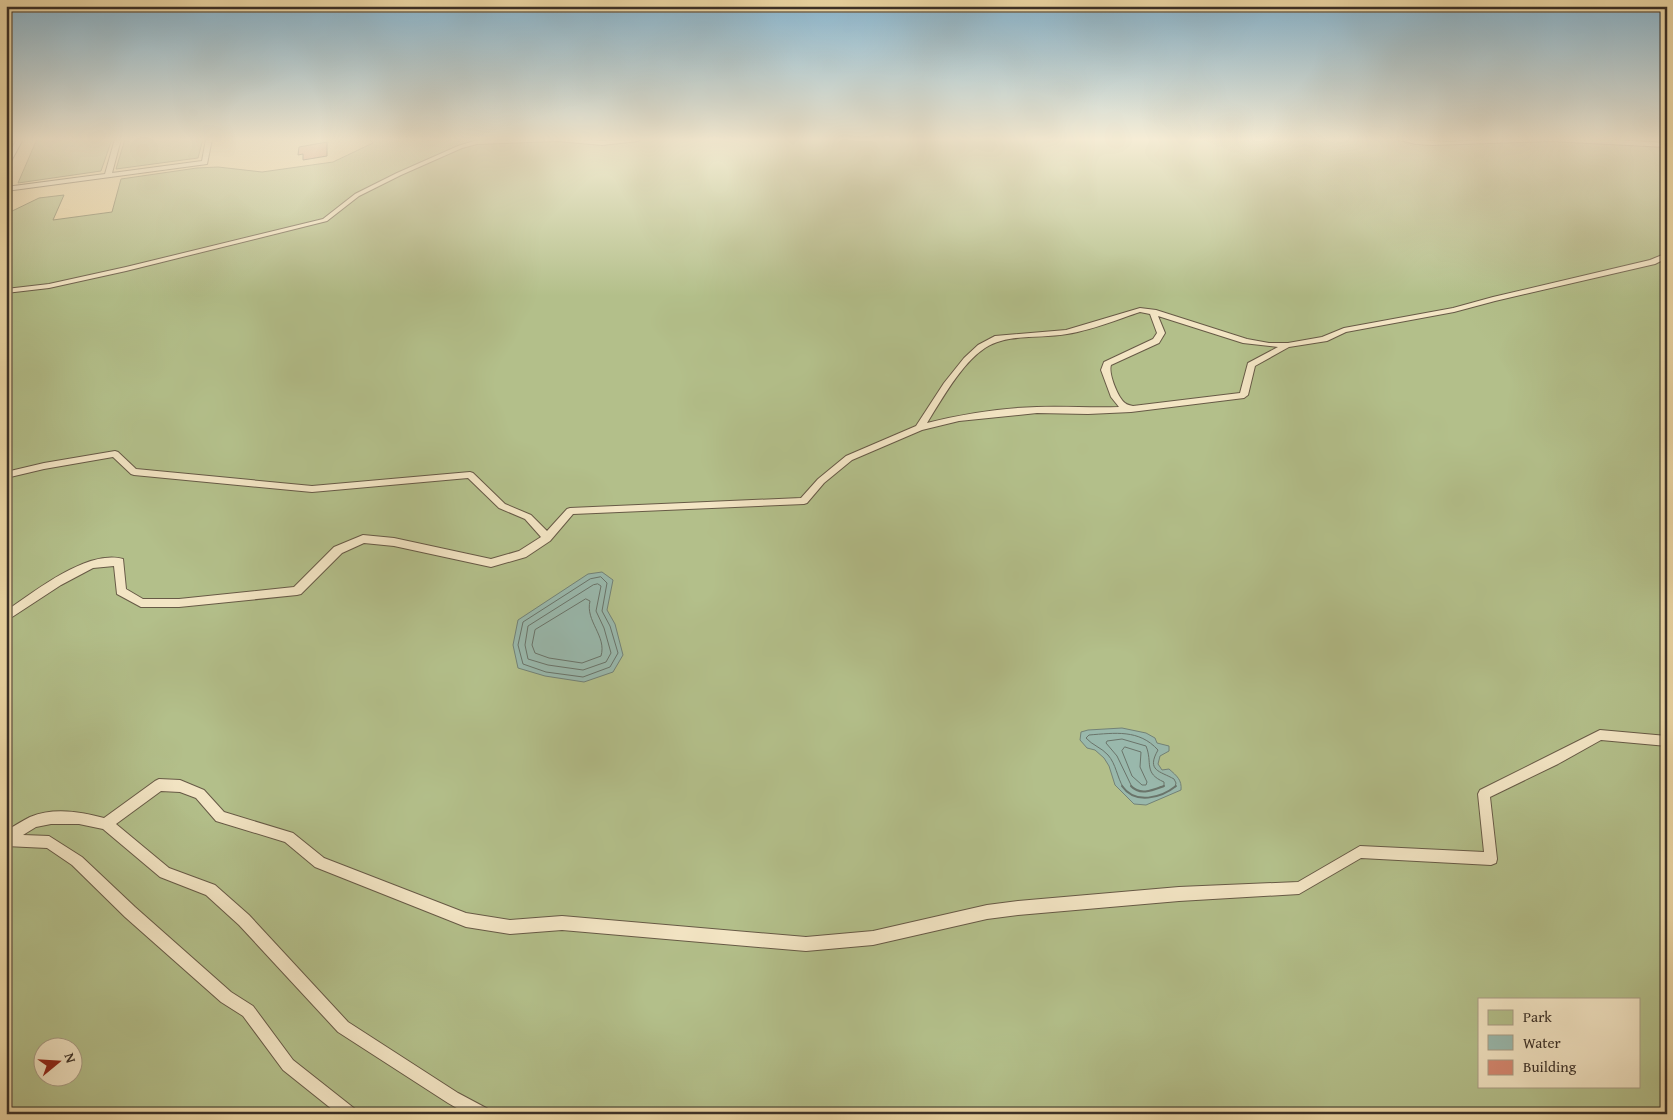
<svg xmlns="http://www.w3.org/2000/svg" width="1673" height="1120" viewBox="0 0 1673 1120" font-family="'Gentium Book Plus',serif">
	<rect width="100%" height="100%" fill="#ecd7a5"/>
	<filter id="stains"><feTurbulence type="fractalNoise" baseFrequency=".004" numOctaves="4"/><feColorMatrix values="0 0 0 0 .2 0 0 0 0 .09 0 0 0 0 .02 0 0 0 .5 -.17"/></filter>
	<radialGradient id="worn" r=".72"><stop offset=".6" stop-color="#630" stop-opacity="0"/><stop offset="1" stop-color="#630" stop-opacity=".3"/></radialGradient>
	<path fill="#b3bf8a" stroke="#777858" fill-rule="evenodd" d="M37 139H112L101 171 18 183Z
		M125 139H203L198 158 116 169Z
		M369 139H1667V1114H6V214L39 198 64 195 53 220 112 212 121 179 197 168 218 167 262 172 333 162 373 143ZM1479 999H1639V1086H1479ZM42 1048H72V1078H42Z"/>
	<path fill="#99b8ac" stroke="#738277" d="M602 572 613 580 607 610 615 624 623 655 613 672 584 682 545 676 518 668 513 645 518 620 588 574Z
		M1122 728 1146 733 1155 738 1157 743 1169 746V751L1160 756 1158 764 1162 770 1169 769C1177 776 1182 780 1181 790L1146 805 1134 804 1115 785 1109 766 1104 758 1095 750 1087 748 1080 740 1081 732 1088 730Z"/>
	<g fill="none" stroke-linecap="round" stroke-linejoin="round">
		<path stroke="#6a746a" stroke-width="1" d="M601 577 607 583 602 611 610 626 618 653 610 667 583 677 546 672 523 664 518 645 523 622 590 579Z
			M598 584 601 586 596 611 604 628 611 653 606 662 583 670 548 665 528 659 525 645 528 626 593 585Z
			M586 599 590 601C585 621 607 636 601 656L582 663 549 658 535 653 532 645 535 630Z
			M1125 747 1141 752 1140 767 1147 782 1146 785H1142L1132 776 1122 751Z
			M1123 787C1117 777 1116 764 1108 755 1102 748 1092 745 1086 738L1089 735C1115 733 1139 729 1158 750 1146 771 1160 771 1174 779L1176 783 1175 787
			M1132 787 1117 756 1106 743 1107 741 1122 739 1146 746C1153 763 1143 773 1164 782V786L1160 787"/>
		<path stroke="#6a746a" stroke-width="2" d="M1122 786C1135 805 1161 798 1176 786
			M1131 786C1140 796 1153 790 1164 786"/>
	</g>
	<path fill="#d58871" stroke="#3b3027" d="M327 142V156L303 160V154L298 155 299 147Z"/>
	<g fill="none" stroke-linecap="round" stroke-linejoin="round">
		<g stroke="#675a46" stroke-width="2">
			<path id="service" d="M17 139H23L9 165 6 167V159Z
				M115 139H121L112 173 202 161 206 139H212L207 164 6 191V187L105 174Z
				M511 139H577L602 141 641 139 638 141 602 145 558 141 477 144 462 148 401 175 359 196 327 221 126 271 49 288 6 293V289L49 284 126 267 323 219 355 194 397 173 458 146 477 140Z
				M1396 139 1449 142 1501 139H1597L1667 143V147L1550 141 1432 145 1416 144Z
				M1667 253V258L1655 264 1495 301 1454 312 1346 332 1327 341 1289 347 1255 366 1248 395 1244 398 1131 412 1088 414 1037 413 959 421 922 430 852 460 824 483 807 503 804 504 573 514 550 541 526 557 491 567 394 546 364 543 342 553 301 594 297 595 179 607H141L117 594 114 566 93 568 61 585 6 621V611C34 592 87 549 123 559L126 589 143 599H179L294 587 334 547 363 535 394 538 491 559 519 551 541 537 525 519 499 508 468 478 312 492 134 475 131 474 113 457 44 469 6 478V472L44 463 115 451 118 452 136 469 312 486 470 472 473 473 505 504 531 515 547 531 567 509 570 508 801 498 818 479 846 456 916 426 944 383 964 358 978 345 995 336 1066 330 1140 308 1156 310 1247 339 1269 343H1288L1322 337 1344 328 1453 308 1493 297 1650 260ZM1140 312 1150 314 1157 333 1153 339 1104 362 1101 370 1111 397 1119 407C1092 408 1065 406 1037 407 1000 408 963 414 927 423 942 399 961 364 985 348 1009 333 1040 339 1067 334 1092 330 1116 320 1140 312ZM1158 316 1243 343 1278 347 1248 363 1240 393 1133 406C1130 405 1127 405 1125 403 1118 398 1108 373 1111 365L1159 343 1165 333Z
				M1600 730 1667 736V746L1601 740 1558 764 1490 797 1497 859 1496 863 1491 865 1361 858 1299 894 1179 901 1018 915 987 919 873 945 806 951 562 930 510 934 466 927 315 867 285 842 216 821 196 798 180 792 161 791 116 824 169 868 215 885 249 915 348 1022 458 1093 488 1109 490 1114H467L448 1103 338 1032 239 925 206 895 160 877 103 829 79 824H51L36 827 23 835 49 836 82 857 135 907 231 992 253 1006 293 1060 355 1109 357 1114H338L283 1070 243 1016 221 1002 125 917 72 865 47 848 6 846V831C14 826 22 821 30 817 54 807 81 812 104 818L155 781 159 779 180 780 204 790 224 812 293 833 324 858 466 913 510 920 562 916 806 937 873 931 987 905 1018 901 1179 887 1298 882 1360 846 1484 852 1478 794 1480 790Z"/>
		</g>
		<use href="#service" fill="#f3e5c4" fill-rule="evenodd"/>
	</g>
	<linearGradient id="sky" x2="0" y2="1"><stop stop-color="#88b6d0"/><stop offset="0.47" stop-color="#f6edd6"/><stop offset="1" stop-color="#f6edd6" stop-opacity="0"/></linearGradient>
	<rect width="1673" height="296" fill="url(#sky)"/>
	<rect width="1673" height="1120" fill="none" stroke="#ecd7a5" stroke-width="25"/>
	<rect x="8" y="8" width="1658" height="1105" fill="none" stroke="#3b3027" stroke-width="2.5"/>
	<rect x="12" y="12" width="1648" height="1095" fill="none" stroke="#3b3027"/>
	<rect x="1478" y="998" width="162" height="90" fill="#f3e5c4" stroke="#a99d85"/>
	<rect x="1488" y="1010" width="25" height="15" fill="#b3bf8a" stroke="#a99d85"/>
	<text x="1523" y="1022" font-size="15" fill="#3b3027">Park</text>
	<rect x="1488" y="1035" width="25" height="15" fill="#99b8ac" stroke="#a99d85"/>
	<text x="1523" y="1048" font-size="15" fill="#3b3027">Water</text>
	<rect x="1488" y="1060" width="25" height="15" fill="#d58871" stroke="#a99d85"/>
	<text x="1523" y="1072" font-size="15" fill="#3b3027">Building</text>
	<g transform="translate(58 1062) rotate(72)"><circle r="24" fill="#f3e5c4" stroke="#a99d85"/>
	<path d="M0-4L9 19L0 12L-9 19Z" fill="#8f2418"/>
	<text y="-8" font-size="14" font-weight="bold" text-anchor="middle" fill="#3b3027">N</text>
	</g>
	<rect width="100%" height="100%" filter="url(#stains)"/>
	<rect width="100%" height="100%" fill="url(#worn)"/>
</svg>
